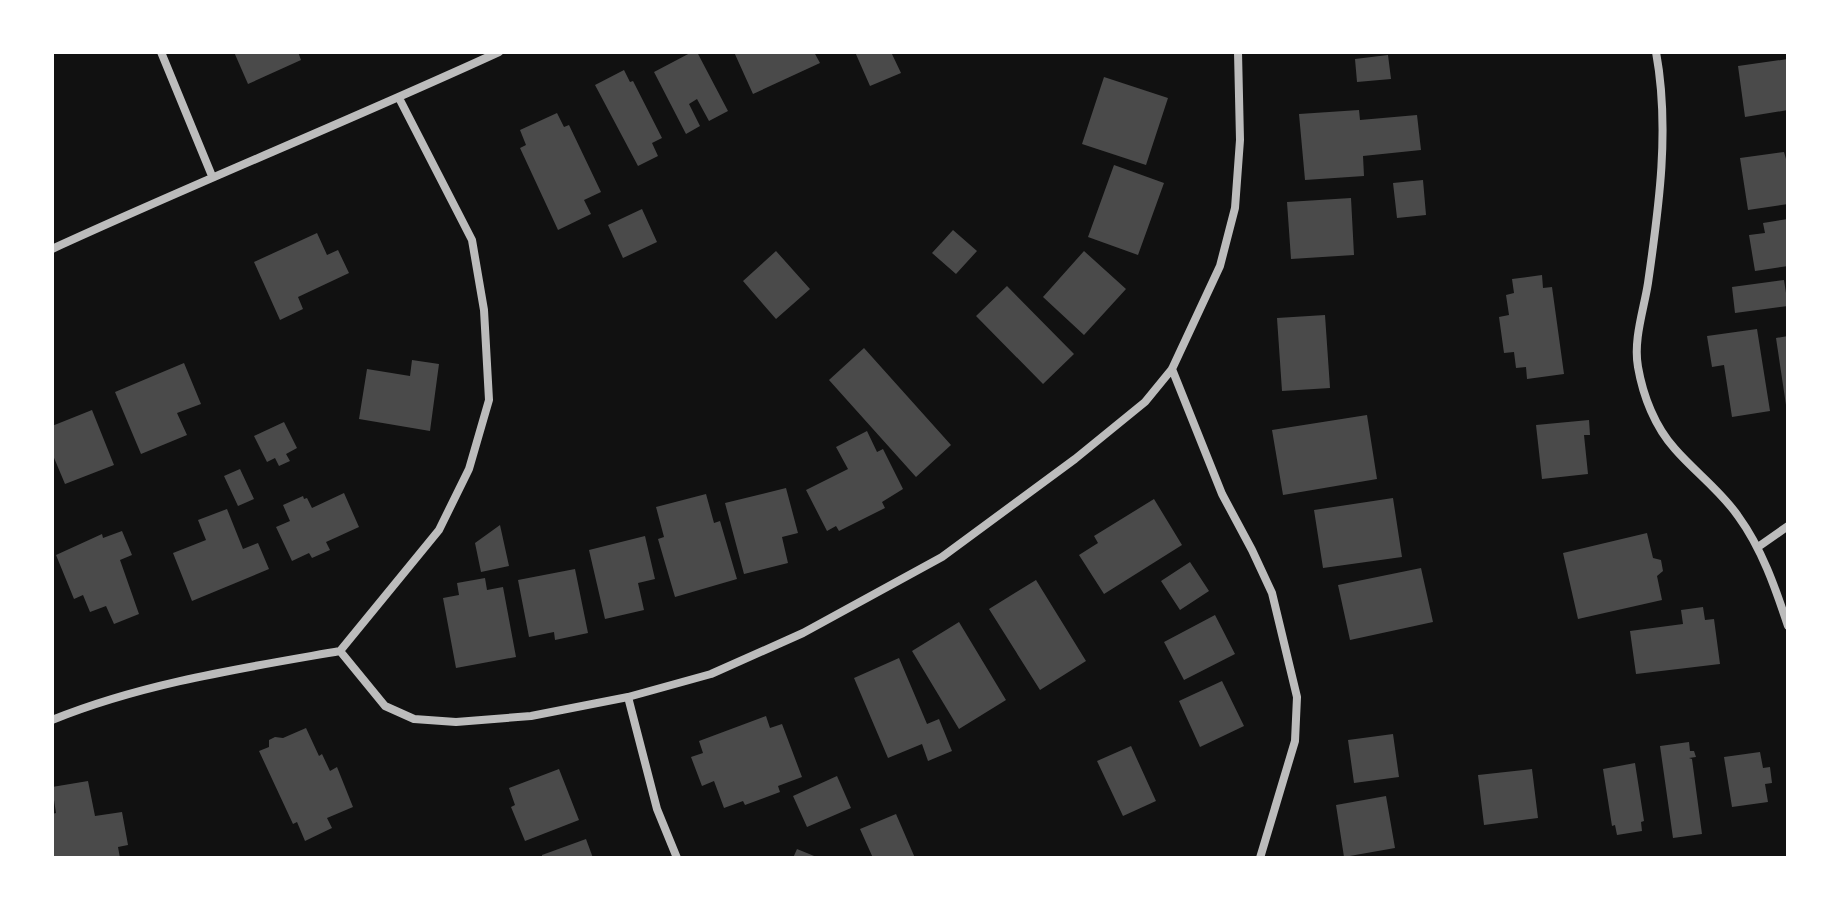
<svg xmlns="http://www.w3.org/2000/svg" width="1840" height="910" viewBox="0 0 1840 910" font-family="'Zilla Slab',serif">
	<rect width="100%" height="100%" fill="#111"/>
	<path fill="#4a4a4a" d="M234 52H298L301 60 248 84Z
		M692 52H697L728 111 709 121 697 99 689 104 700 126 686 134 654 72Z
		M734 52H814L820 63 753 94Z
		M855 52H891L901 73 870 86Z
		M1388 55 1391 79 1357 82 1355 59Z
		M1788 59V110L1745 117 1738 66Z
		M624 70 630 82 633 81 662 138 652 143 658 156 638 166 595 85Z
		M1104 77 1168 98 1146 165 1082 144Z
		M1359 110 1360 120 1417 115 1421 150 1363 156 1364 176 1305 180 1299 114Z
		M557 113 564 127 569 125 601 192 584 200 591 214 558 230 520 148 526 145 520 130Z
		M1784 152 1788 166V204L1748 210 1740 158Z
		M1114 165 1164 183 1138 255 1088 237Z
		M1423 180 1426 215 1397 218 1393 183Z
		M1351 198 1354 255 1291 259 1287 202Z
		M642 209 657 242 623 258 608 225Z
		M1788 219V266L1755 271 1749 235 1765 233 1763 223Z
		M953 230 977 251 956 274 932 253Z
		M317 233 327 255 338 250 349 273 298 297 303 309 280 320 254 262Z
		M776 251 810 289 776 319 743 281Z
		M1084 251 1126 289 1084 335 1043 297Z
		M1542 275 1543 288 1552 287 1564 374 1527 379 1526 367 1516 368 1514 352 1504 353 1499 317 1509 315 1506 295 1514 293 1512 279Z
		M1784 280 1788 306 1735 313 1732 287Z
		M1007 286 1074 354 1043 384 976 316Z
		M1325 315 1330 388 1282 391 1277 318Z
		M1757 329 1770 411 1732 417 1724 365 1712 367 1707 336Z
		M1788 336V405H1786L1776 338Z
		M864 348 951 445 916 477 829 380Z
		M412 360 439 364 430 431 359 419 367 369 410 376Z
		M184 363 201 404 177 413 187 435 141 454 115 392Z
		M92 410 114 465 65 484 52 453V426Z
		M1367 415 1377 479 1283 495 1272 430Z
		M1589 420 1590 435H1584L1588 474 1542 479 1536 425Z
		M284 422 297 448 286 454 290 461 279 466 275 458 267 462 254 436Z
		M867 431 877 452 883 449 903 489 882 502 885 508 839 531 836 526 827 531 806 490 848 469 836 447Z
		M240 469 254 499 238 506 224 476Z
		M786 488 798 533 782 537 788 563 744 574 725 503Z
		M344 493 359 527 326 542 330 550 312 558 309 553 292 561 276 527 290 521 283 505 303 496 304 499 307 498 312 508Z
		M706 494 714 523 720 521 737 579 675 597 658 539 664 537 656 507Z
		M1393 498 1402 557 1323 568 1314 510Z
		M1154 499 1182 545 1104 594 1079 555 1098 543 1094 536Z
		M227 509 243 549 258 543 269 569 192 601 173 553 206 540 198 520Z
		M500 525 509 566 481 572 475 543Z
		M122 531 132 555 120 560 139 614 114 624 106 606 90 612 83 595 74 599 56 555 102 534 103 538Z
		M1647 533 1653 558 1661 560 1663 571 1657 576 1662 600 1578 619 1563 553Z
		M645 536 655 579 638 583 644 610 605 619 589 550Z
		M1190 562 1209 591 1180 610 1161 581Z
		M1421 568 1433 622 1350 640 1338 585Z
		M575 569 588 633 555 640 554 632 529 637 518 580Z
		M485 578 487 590 503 587 516 657 456 668 443 598 459 595 457 583Z
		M1036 580 1086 661 1040 690 989 609Z
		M1703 607 1705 620 1714 619 1720 664 1636 674 1630 631 1683 624 1681 610Z
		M1215 615 1235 654 1184 680 1164 642Z
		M959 622 1006 700 959 729 912 651Z
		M899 658 927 724 939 719 952 751 928 761 922 744 888 758 854 678Z
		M1222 681 1244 726 1200 747 1179 701Z
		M766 716 770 728 782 724 802 777 778 786 780 792 745 805 743 801 724 808 714 781 702 786 691 757 703 753 699 741Z
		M306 728 319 756 322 754 330 771 337 767 353 807 327 818 332 828 305 841 297 822 293 824 259 751 269 747V740L275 737 283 738Z
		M1393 734 1399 777 1354 783 1348 740Z
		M1689 742 1690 751H1694L1696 757 1689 758 1692 759 1702 834 1673 838 1660 746Z
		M1131 746 1156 801 1123 816 1097 761Z
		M1760 752 1763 768 1770 767 1772 783 1765 784 1768 802 1732 807 1724 757Z
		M1635 763 1644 821 1641 822 1642 831 1617 835 1615 825 1612 826 1603 769Z
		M559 769 579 820 525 841 511 807 515 805 509 788Z
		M1532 769 1538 818 1484 825 1478 775Z
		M837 776 851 808 807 827 793 796Z
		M88 781 95 816 122 812 128 845 118 847 120 858H52V814L56 813 52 787Z
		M1386 796 1395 848 1344 857 1336 805Z
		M896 814 915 858H873L860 829Z
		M586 839 593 858H542V855Z
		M797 849 819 858H793Z"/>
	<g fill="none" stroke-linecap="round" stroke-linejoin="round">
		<path stroke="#bcbcbc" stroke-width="8" d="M161 52 212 176
			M1656 52C1670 128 1659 207 1648 283 1644 309 1633 340 1638 367 1643 396 1655 427 1675 449 1695 472 1721 491 1738 516 1762 549 1775 587 1788 626
			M52 249C200 181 351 120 499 52
			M1172 369 1222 494 1252 550 1272 593 1297 697 1295 741 1260 858
			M1758 547 1788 526
			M340 651 385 706 414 719 456 722 531 716 628 697 711 674 803 633 942 557 1075 459 1145 402 1172 369 1220 266 1235 208 1240 140 1238 52
			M628 697 657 809 677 858
			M52 720C143 683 243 668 340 651L439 530 469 469 489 400 484 310 472 240 399 98"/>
	</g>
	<rect width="1840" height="910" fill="none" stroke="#ffffff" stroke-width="108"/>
</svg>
